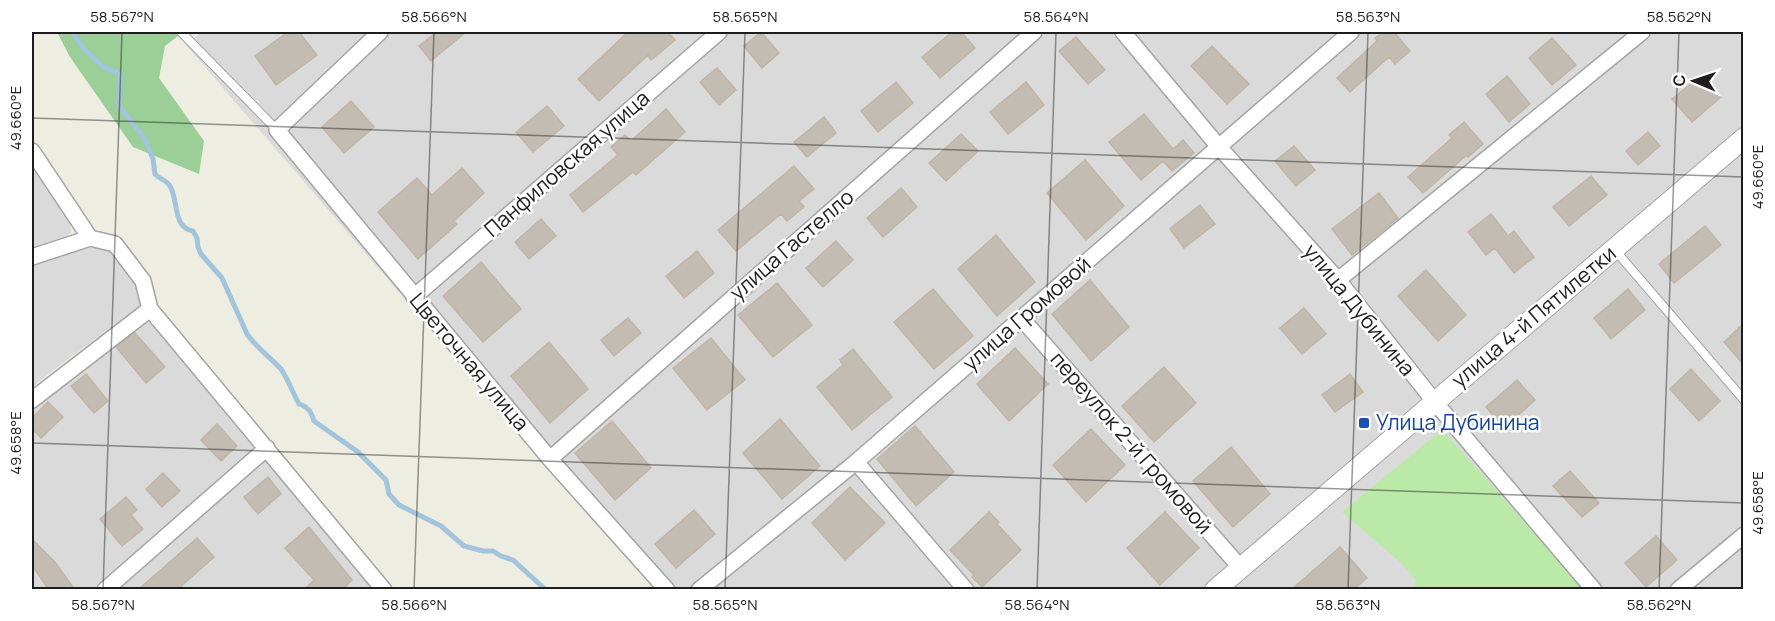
<svg xmlns="http://www.w3.org/2000/svg" width="1775" height="621" viewBox="0 0 1775 621" font-family="Manrope,sans-serif">
	<rect width="100%" height="100%" fill="#eeede2"/>
	<path fill="#dbdada" d="M202 32H1743V589H655L186 45Z
		M32 152 71 222V233L58 242 32 250Z
		M105 247 116 251 147 301 48 374 32 388V263L83 248Z
		M145 314 258 450 96 589H37L32 584V401Z
		M266 461 374 582 365 590H116Z"/>
	<path fill="#bbe9a8" d="M1438 433H1444L1449 437 1583 589H1413L1416 580 1401 563 1342 512Z"/>
	<path fill="#9cce97" d="M57 32H183L165 46 159 78 204 141 199 174 133 147 70 57Z"/>
	<g fill="none" stroke-linecap="round" stroke-linejoin="round">
		<path stroke="#a2c4dc" stroke-width="5" d="M72 32 84 49 102 66 120 74 119 106 145 139 153 159 155 174C159 179 167 180 170 186 179 201 172 227 193 231L197 238 198 247 201 254 222 278 247 334C257 348 270 357 281 369 288 379 293 393 299 404 308 407 311 411 314 421L358 452 386 480 389 494 399 505 441 526 464 546 483 551H493L501 556 513 560 546 590"/>
	</g>
	<path fill="#c3bcb2" stroke="#c0b6a5" stroke-width="1.5" d="M288 32H299L317 55 276 85 255 56Z
		M437 32H466L431 61 419 46Z
		M628 32H668L675 40 651 60 648 55 599 101 578 79Z
		M761 32 779 53 762 68 744 46Z
		M952 32H961L975 48 940 78 922 57Z
		M1384 32H1394L1410 51 1395 64 1389 57 1350 92 1337 78 1377 41 1375 38Z
		M1076 37 1105 70 1088 84 1059 51Z
		M1552 38 1576 65 1552 85 1529 58Z
		M1212 46 1249 84 1227 104 1191 66Z
		M717 68 736 90 719 105 700 82Z
		M1702 75 1721 97 1692 122 1672 99Z
		M1507 76 1530 104 1509 122 1486 94Z
		M896 82 913 103 878 132 861 111Z
		M1026 82 1044 105 1008 134 990 112Z
		M351 101 374 127 344 153 322 127Z
		M547 106 564 126 533 152 516 132Z
		M666 109 685 132 636 175 633 172 583 212 570 195 618 155 611 147 625 135 631 141Z
		M1144 114 1173 149 1183 140 1194 153 1172 171 1163 161 1141 180 1109 142Z
		M824 117 836 133 807 157 794 142Z
		M1464 122 1483 144 1468 157 1467 155 1423 193 1408 177 1452 138 1449 135Z
		M1648 132 1660 146 1638 165 1626 151Z
		M961 134 978 151 946 181 929 163Z
		M1294 146 1315 170 1296 186 1275 161Z
		M1085 160 1124 206 1086 240 1047 193Z
		M794 166 814 189 799 201 804 207 787 221 781 214 736 251 718 230Z
		M462 168 484 193 454 221 457 224 418 259 378 212 417 178 432 195Z
		M1591 176 1607 195 1569 226 1553 207Z
		M901 188 917 207 883 237 867 218Z
		M1379 193 1398 218 1352 255 1332 229Z
		M1200 205 1215 224 1184 248 1170 229Z
		M1491 214 1508 236 1514 231 1534 257 1514 273 1495 248 1486 255 1468 232Z
		M541 219 556 236 529 259 515 242Z
		M1705 226 1721 245 1674 283 1659 264Z
		M996 235 1035 282 997 316 958 269Z
		M836 241 853 260 823 287 806 268Z
		M697 251 714 273 684 298 666 276Z
		M481 262 521 309 483 342 443 296Z
		M1426 270 1466 315 1438 341 1398 296Z
		M1090 280 1129 327 1091 361 1052 314Z
		M777 283 812 325 773 357 738 315Z
		M933 289 973 336 934 369 894 322Z
		M1628 289 1645 310 1611 339 1594 318Z
		M1304 308 1326 334 1302 354 1280 328Z
		M628 318 641 333 614 356 601 340Z
		M1743 324V364L1724 342Z
		M135 333 165 367 146 383 116 347Z
		M711 338 745 380 707 410 673 368Z
		M549 342 588 389 550 423 511 376Z
		M1015 348 1048 384 1009 421 977 384Z
		M853 349 892 397 852 430 817 387 843 365 840 360Z
		M1164 367 1196 403 1154 442 1122 406Z
		M1691 369 1720 401 1699 421 1670 389Z
		M86 374 108 401 94 413 71 386Z
		M1350 374 1363 392 1335 412 1322 395Z
		M1517 380 1535 400 1504 428 1486 407Z
		M48 402 63 417 41 438 32 429V418Z
		M780 419 820 466 782 499 743 453Z
		M612 421 651 468 615 500 575 453Z
		M217 424 237 446 221 461 201 440Z
		M915 426 954 472 916 506 877 459Z
		M1091 429 1125 465 1086 502 1053 465Z
		M1231 447 1270 494 1233 527 1193 481Z
		M1570 471 1599 503 1582 517 1553 486Z
		M163 473 180 491 162 507 146 489Z
		M268 477 281 494 258 514 244 497Z
		M850 487 885 523 845 560 812 523Z
		M126 497 137 510 131 515 143 529 122 546 100 519Z
		M694 510 715 534 676 568 655 544Z
		M989 512 999 522 997 524 1021 550 982 587 972 577 974 575 950 550Z
		M1165 512 1199 548 1160 585 1127 548Z
		M309 527 352 580 342 590H304L314 580 285 548Z
		M1656 536 1677 560 1646 587 1625 563Z
		M197 538 214 557 177 590H138Z
		M32 539 55 562 75 590H49L32 565Z
		M1340 547 1367 578 1353 590H1291Z"/>
	<g fill="none" stroke-linecap="round" stroke-linejoin="round">
		<g stroke="#a4a4a4" stroke-width="10">
			<path id="service" d="M181 32 277 130
				M1614 249 1744 400"/>
		</g>
		<g stroke="#a4a4a4" stroke-width="18">
			<path id="minor" d="M380 32 277 130 550 459 667 590
				M1123 32 1219 147 1338 280 1434 401 1594 590
				M32 151 90 238 115 244 143 281 150 309 384 590
				M32 257 90 238
				M1338 280 1642 32
				M414 297 719 32
				M1022 319 1240 567
				M32 400 150 309
				M550 459 1034 32
				M856 462 966 590
				M105 590 267 448
				M699 590 856 462 1351 32
				M1678 590 1744 535"/>
		</g>
		<g stroke="#a4a4a4" stroke-width="22">
			<path id="tertiary" d="M1215 590 1744 138"/>
		</g>
		<use href="#service" stroke="#fff" stroke-width="8"/>
		<use href="#minor" stroke="#fff" stroke-width="15"/>
		<use href="#tertiary" stroke="#fff" stroke-width="20"/>
	</g>
	<path fill="none" stroke="#1d1d1d" stroke-width="1.5" stroke-opacity="0.45" d="M32 118 1744 177M32 443 1744 503M103 590 122 32M414 590 434 32M725 590 745 32M1037 590 1056 32M1348 590 1368 32M1659 590 1679 32"/>
	<rect fill="#1a4fb4" stroke="#fff" stroke-width="2" x="1358" y="417" width="12" height="12" rx="3"/>
	<g text-anchor="middle" stroke-width="5" stroke-linejoin="round" paint-order="stroke">
		<g font-size="21" fill="#1d1d1d" stroke="#fff">
			<text transform="translate(567 164) rotate(-41)" y="7">Панфиловская улица</text>
			<text transform="translate(792 245) rotate(-41)" y="7">улица Гастелло</text>
			<text transform="translate(1359 310) rotate(51)" y="7">улица Дубинина</text>
			<text transform="translate(1027 314) rotate(-41)" y="7">улица Громовой</text>
			<text transform="translate(1534 317) rotate(-40)" y="7">улица 4-й Пятилетки</text>
			<text transform="translate(469 362) rotate(50)" y="7">Цветочная улица</text>
			<text transform="translate(1131 443) rotate(49)" y="7">переулок 2-й Громовой</text>
		</g>
		<g font-size="21" fill="#164399" stroke="#fff" text-anchor="start">
			<text x="1376" y="430">Улица Дубинина</text>
		</g>
	</g>
	<rect width="1775" height="621" fill="none" stroke="#ffffff" stroke-width="66"/>
	<g transform="translate(1694 81) rotate(272)" stroke="#ffffff" stroke-width="4.5" paint-order="stroke">
	<path d="M0-4.5L10 22L0 15L-10 22Z" fill="#1d1d1d"/>
	<text y="-9" font-size="16" font-weight="bold" text-anchor="middle" fill="#1d1d1d">С</text>
	</g>
	<rect x="33" y="33" width="1709" height="555" fill="none" stroke="#1d1d1d" stroke-width="2"/>
	<g font-size="15" text-anchor="middle" fill="#1d1d1d">
		<text x="122" y="22">58.567°N</text>
		<text x="434" y="22">58.566°N</text>
		<text x="745" y="22">58.565°N</text>
		<text x="1056" y="22">58.564°N</text>
		<text x="1368" y="22">58.563°N</text>
		<text x="1679" y="22">58.562°N</text>
		<text transform="translate(16 118) rotate(-90)" y="5">49.660°E</text>
		<text transform="translate(1758 177) rotate(-90)" y="5">49.660°E</text>
		<text transform="translate(16 443) rotate(-90)" y="5">49.658°E</text>
		<text transform="translate(1758 503) rotate(-90)" y="5">49.658°E</text>
		<text x="103" y="610">58.567°N</text>
		<text x="414" y="610">58.566°N</text>
		<text x="725" y="610">58.565°N</text>
		<text x="1037" y="610">58.564°N</text>
		<text x="1348" y="610">58.563°N</text>
		<text x="1659" y="610">58.562°N</text>
	</g>
</svg>
